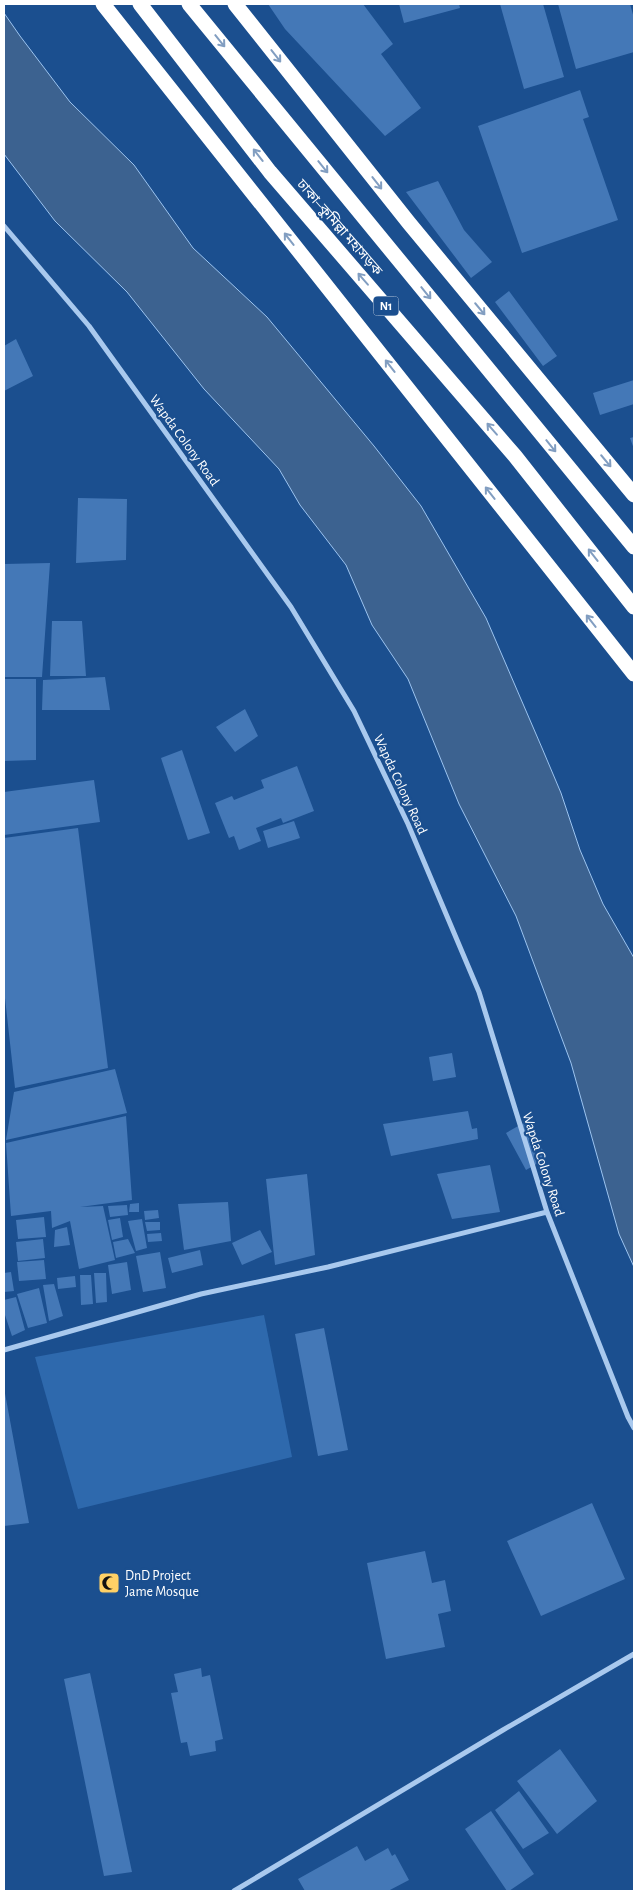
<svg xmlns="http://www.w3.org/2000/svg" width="638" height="1895" viewBox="0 0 638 1895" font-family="'Alegreya Sans','Noto Sans Bengali',sans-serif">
	<rect width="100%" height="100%" fill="#1b4f8f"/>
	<path fill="#2e69ad" d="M264 1315 292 1457 78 1509 35 1357Z"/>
	<path fill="#3c6290" stroke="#9cc4f0" d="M4 13 20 36 70 102 134 165 193 248 267 317 374 446 421 506 486 618 542 748 561 793 580 850 603 904 634 958V1267L619 1234 571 1063 516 916 459 804 408 679 372 625 346 565 300 505 279 469 204 389 127 292 55 221 4 154Z"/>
	<path fill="#4478b7" d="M268 4H363L393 44 381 54 421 108 385 136 285 29Z
		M399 4H459L460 8 404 23Z
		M500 4H543L564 77 524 89Z
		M558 4H630L634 18V52L576 69Z
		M580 90 589 117 583 119 618 220 522 253 478 126Z
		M438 181 464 230 492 262 471 278 406 192Z
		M509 291 557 356 543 366 495 302Z
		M16 339 33 376 4 391V346Z
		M634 380V404L600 415 593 393Z
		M634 437V449L630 438Z
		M78 498 127 499 126 560 76 563Z
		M50 563 42 677H4V564Z
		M52 621H82L86 676H50Z
		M105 677 110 710H42L43 680Z
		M4 679H36V760L4 761Z
		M245 709 258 736 235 752 216 727Z
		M182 750 210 833 188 840 161 758Z
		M297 766 314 811 283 823 281 818 256 828 261 841 239 850 234 836 229 838 215 803 232 796 234 800 264 788 261 780Z
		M94 780 100 822 4 835V792Z
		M294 821 300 838 268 848 263 831Z
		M78 828 108 1068 15 1088 4 989V838Z
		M452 1053 456 1077 433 1081 429 1057Z
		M115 1069 127 1113 6 1140 14 1092Z
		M468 1111 472 1129 477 1128 478 1139 391 1156 383 1124Z
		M126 1116 132 1200 80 1207 103 1206 115 1260 79 1269 70 1221 52 1228 51 1211 11 1216 6 1143Z
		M527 1121 547 1158 526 1170 506 1133Z
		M490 1165 500 1212 452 1219 437 1174Z
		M307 1174 315 1255 275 1265 266 1179Z
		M228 1202 231 1241 184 1250 178 1204Z
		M139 1203V1212H129L130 1204Z
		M127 1205 128 1215 110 1217 108 1206Z
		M158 1210 159 1218 145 1220 144 1211Z
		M44 1217 46 1237 18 1239 16 1220Z
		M120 1218 123 1237 112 1240 108 1220Z
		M142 1219 147 1248 136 1251 128 1221Z
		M145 1222H160V1230L147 1231Z
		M67 1227 70 1245 54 1247 55 1230Z
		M260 1230 272 1252 242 1265 232 1243Z
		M161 1233 162 1241 148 1242 147 1234Z
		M43 1239 45 1258 18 1261 16 1242Z
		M128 1239 135 1253 116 1258 113 1242Z
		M200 1250 203 1265 172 1273 168 1258Z
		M160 1252 166 1288 143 1292 136 1256Z
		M44 1260 46 1279 19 1281 17 1262Z
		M127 1262 131 1290 112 1294 108 1265Z
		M11 1272 14 1291 4 1292V1273Z
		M94 1273H106L107 1302 96 1303Z
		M80 1275H91L93 1304 81 1305Z
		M75 1276 76 1287 58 1289 57 1278Z
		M54 1284 63 1316 49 1321 43 1285Z
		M39 1288 47 1323 28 1328 17 1294Z
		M16 1297 25 1330 12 1336 4 1312V1300Z
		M324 1328 348 1450 318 1456 295 1334Z
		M4 1388 29 1523 4 1526Z
		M592 1503 625 1579 541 1616 507 1541Z
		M425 1551 432 1583 445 1580 451 1611 438 1614 445 1647 386 1659 367 1563Z
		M201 1668 202 1677 210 1675 223 1739 215 1741 216 1751 190 1756 187 1742 181 1743 171 1693 178 1692 174 1674Z
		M90 1673 132 1872 104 1876 64 1679Z
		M560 1749 597 1801 557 1834 517 1781Z
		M519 1791 549 1833 523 1849 495 1810Z
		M491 1811 534 1874 509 1891H507L465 1829Z
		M357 1846 365 1861 388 1848 392 1856 395 1854 409 1880 388 1891H305L298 1879Z"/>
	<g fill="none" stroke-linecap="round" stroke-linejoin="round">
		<path stroke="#a9c9ee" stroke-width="5" d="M4 226 89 326 291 607 354 711 408 824 479 992 547 1212 628 1417 634 1428
			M4 1350 201 1294 328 1267 547 1212
			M234 1891 503 1730 634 1654"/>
		<path stroke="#fff" stroke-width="15" d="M103 4 634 674
			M140 4 270 172 515 456 634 607
			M189 4 634 547
			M235 4 409 223 634 495"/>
	</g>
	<defs><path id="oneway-shaft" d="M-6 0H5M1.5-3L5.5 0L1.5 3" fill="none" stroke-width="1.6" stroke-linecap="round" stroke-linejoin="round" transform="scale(1.25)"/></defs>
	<g stroke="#829ec1">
		<use href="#oneway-shaft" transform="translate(220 41) rotate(51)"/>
		<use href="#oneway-shaft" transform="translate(276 56) rotate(52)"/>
		<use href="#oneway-shaft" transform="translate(258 155) rotate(-128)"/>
		<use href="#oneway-shaft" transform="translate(323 167) rotate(51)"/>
		<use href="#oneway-shaft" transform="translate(377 183) rotate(52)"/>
		<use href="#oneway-shaft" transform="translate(289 239) rotate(-128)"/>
		<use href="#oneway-shaft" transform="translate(363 279) rotate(-131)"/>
		<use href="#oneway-shaft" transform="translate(426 293) rotate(51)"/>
		<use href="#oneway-shaft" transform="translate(480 309) rotate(50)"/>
		<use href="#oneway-shaft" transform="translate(390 366) rotate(-128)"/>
		<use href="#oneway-shaft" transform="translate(492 429) rotate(-131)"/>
		<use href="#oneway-shaft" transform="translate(551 446) rotate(51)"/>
		<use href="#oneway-shaft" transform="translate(606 461) rotate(50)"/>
		<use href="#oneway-shaft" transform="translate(490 493) rotate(-128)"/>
		<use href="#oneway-shaft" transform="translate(593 555) rotate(-128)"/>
		<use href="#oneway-shaft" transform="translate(591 621) rotate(-128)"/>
	</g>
	<defs>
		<g id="mosque-square" transform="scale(1.125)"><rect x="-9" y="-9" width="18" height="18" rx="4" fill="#ffd166" stroke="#1b4f8f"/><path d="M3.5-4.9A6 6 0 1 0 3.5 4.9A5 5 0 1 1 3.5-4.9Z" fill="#111"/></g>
	</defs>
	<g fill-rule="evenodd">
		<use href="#mosque-square" x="109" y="1583"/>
	</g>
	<g text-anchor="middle" stroke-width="4.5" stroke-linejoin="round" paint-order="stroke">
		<rect fill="#1b4f8f" stroke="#bbcadd" stroke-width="1" x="373.5" y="296.5" width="25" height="19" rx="4"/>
		<g font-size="12" font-weight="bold" fill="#fff">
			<text x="386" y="310">N1</text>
		</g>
		<g font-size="14" fill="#fff" stroke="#1b4f8f">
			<text transform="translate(340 227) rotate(49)" y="5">ঢাকা–কুমিল্লা মহাসড়ক</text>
			<text transform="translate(185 440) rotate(54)" y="5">Wapda Colony Road</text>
			<text transform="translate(401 784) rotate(65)" y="5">Wapda Colony Road</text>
			<text transform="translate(544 1164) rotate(72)" y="5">Wapda Colony Road</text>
		</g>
		<g font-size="14" fill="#fff" stroke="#1b4f8f" text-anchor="start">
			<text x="125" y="1580">DnD Project<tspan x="125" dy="16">Jame Mosque</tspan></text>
		</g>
	</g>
	<rect width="638" height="1895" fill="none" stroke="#ffffff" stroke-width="10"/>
</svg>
